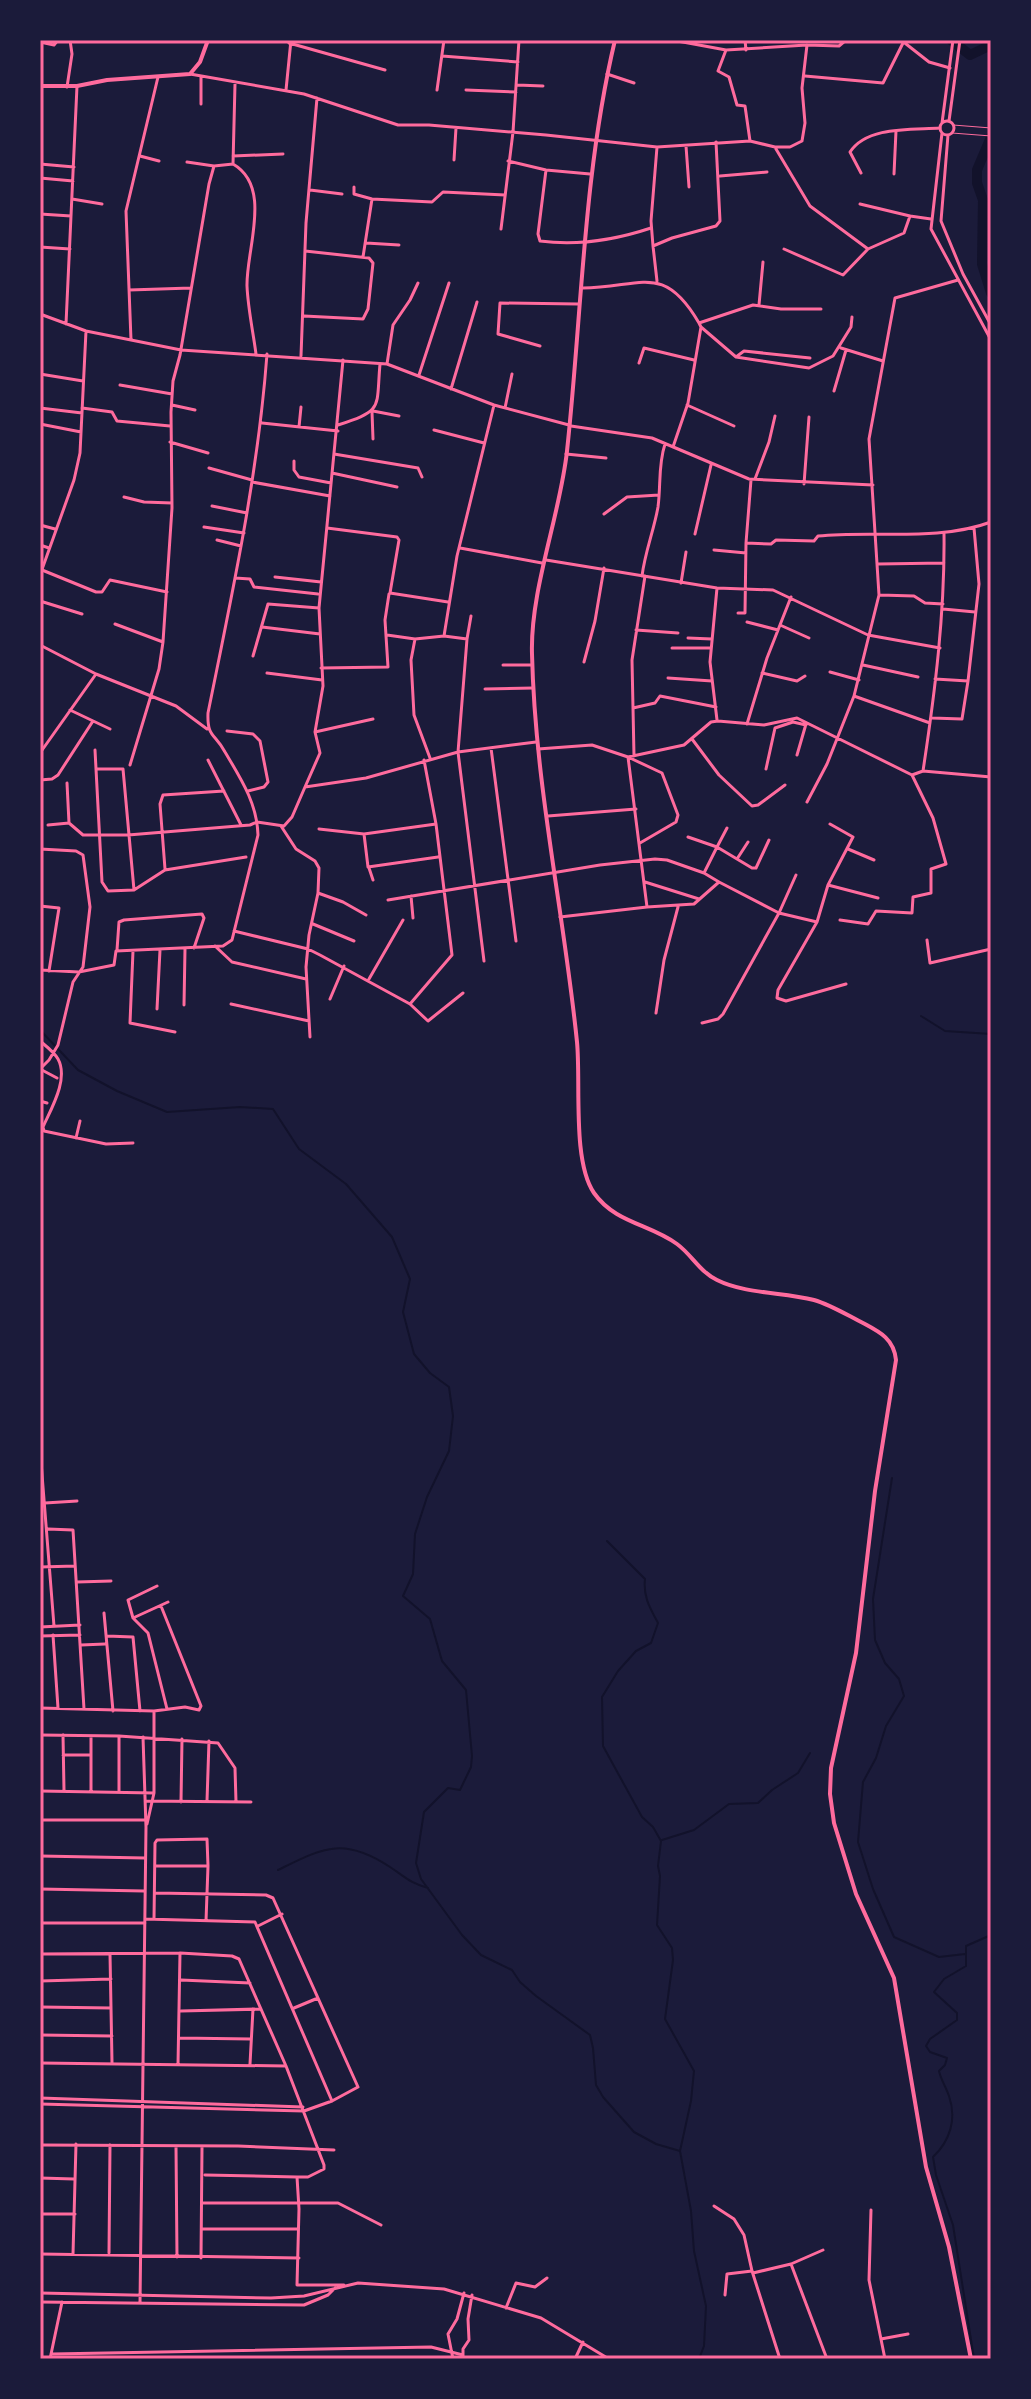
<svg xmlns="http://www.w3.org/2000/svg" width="1031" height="2399" viewBox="0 0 1031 2399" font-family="'Fira Sans Condensed',sans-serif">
	<rect width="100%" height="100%" fill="#1b1b3a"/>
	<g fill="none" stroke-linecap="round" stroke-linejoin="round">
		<path stroke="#12122b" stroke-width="2" d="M921 1016 945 1031 991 1034
			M40 1030 78 1070 117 1091 167 1112 240 1107 273 1109 299 1149 346 1184 392 1237 410 1279 403 1312 414 1354 430 1373 449 1387 453 1416 449 1451 427 1497 415 1534 413 1574 403 1596 430 1619 442 1661 466 1690 472 1756 471 1767 460 1790 448 1788 424 1812 416 1863 421 1879 462 1935 481 1955 512 1970 520 1982 536 1996 590 2035 593 2048 596 2085 603 2097 634 2132 656 2144 680 2151
			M892 1478 873 1599 875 1640 885 1663 899 1679 904 1696 886 1726 876 1758 863 1782 858 1842 873 1889 894 1937 939 1957 965 1954
			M607 1541 645 1579C643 1597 650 1608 658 1623L651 1643 636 1651 618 1671 602 1697 603 1746 642 1817 653 1827 661 1841 658 1866 660 1876 657 1925 672 1948 673 1960 665 2019 694 2071 691 2101 680 2151 691 2211 694 2251 706 2306 704 2346 699 2359
			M662 1840 694 1830 729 1804 758 1803 772 1790 798 1773 810 1753
			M278 1870C323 1848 343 1836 390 1867 405 1877 410 1883 428 1888
			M974 2359 953 2225 936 2175 933 2157C950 2141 957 2119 949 2096 946 2087 941 2080 939 2071L945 2065 947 2058 930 2052 926 2046 930 2039 957 2020V2013L934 1992 944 1979 966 1966V1946L991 1935"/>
		<path stroke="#12122b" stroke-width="10" d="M951 40 970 55 991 45
			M991 137 977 170V183L983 200 982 264 991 293"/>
		<path stroke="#ff6b9d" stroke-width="1" d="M953 125 991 128
			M952 133 991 136"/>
		<path stroke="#ff6b9d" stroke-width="3" d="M672 40 726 50 807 45 839 46 846 40
			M745 40 746 50
			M901 40 929 62 950 68
			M40 42 54 45 58 40
			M289 43 385 70
			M726 50 718 71 729 77 737 105 745 106 750 141
			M442 56 518 62
			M190 74 304 94 398 125H429L546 135 657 147 750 141 775 147H790L802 141 805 123 802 88 807 45
			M607 74 634 83
			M201 76V104
			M805 76 883 83 903 43
			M517 85 543 86
			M67 87 72 54 70 40
			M286 90 291 40
			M437 90 444 40
			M466 90 516 92
			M686 146 689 187
			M776 149 810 206 868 249 904 233 910 216
			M140 156 159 161
			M233 156 283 154
			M454 160 456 128
			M508 161 546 170 590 174
			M187 162 214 166
			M40 164 74 167
			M233 164C273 187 246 249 247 286 248 309 253 331 256 354
			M233 164 235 84
			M546 170 538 234 540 241C578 246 615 240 651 228
			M861 173 850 152C867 126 911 130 940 128
			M894 174 896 131
			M720 176 767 172
			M40 178 73 181
			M354 187V194L372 199 432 202 443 192 505 195
			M310 190 342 194
			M72 199 102 204
			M860 204 910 216 931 219
			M40 214 71 216
			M501 229 513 132 519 40
			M366 243 399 245
			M653 246 651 221 657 147
			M40 247 70 249
			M784 249 843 275 868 249
			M363 257 372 199
			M657 281 653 246 672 238 716 226 720 221 716 142
			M583 288C640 288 663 261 699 323L701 327 688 403 673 447
			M129 290 191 288
			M759 305 763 262
			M40 314 86 331 181 350 387 364 494 405 569 425
			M304 316 363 319 368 309 373 263 369 258 305 251
			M699 323 753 305 781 309H821
			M66 324 77 86
			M701 327 736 357 809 368 833 356 851 327 852 317
			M131 340 126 211 158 77
			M540 346 498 334 500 303 578 304
			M841 348 883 361
			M301 356 306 223 317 98
			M736 357 744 351 810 358
			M639 363 644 348 694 360
			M387 364 393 325 410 300 418 283
			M40 374 83 381
			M419 375 449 283
			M120 385 172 394
			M451 389 477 302
			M834 391 846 350
			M172 405 195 410
			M687 405 734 426
			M40 408 82 413
			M82 408 112 412 117 421 170 426
			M505 408 512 374
			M373 411 399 416
			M372 412 373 439
			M262 423 338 431
			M40 424 81 432
			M338 425C384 410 376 409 380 364
			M571 426 652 438 749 479 873 485
			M299 427 301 407
			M434 430 484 443
			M170 442 208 453
			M334 454 418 468 422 477
			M566 454 606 458
			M294 461V470L299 477 331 483
			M209 468 252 480
			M332 473 397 487
			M755 479 769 442 775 416
			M252 482 330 496
			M804 484 809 417
			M124 497 144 502 172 503
			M212 506 247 513
			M604 514 627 497 659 495
			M40 525 55 529
			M204 527 244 533
			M327 528 397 537 399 540 390 593 448 602
			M695 534 711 465
			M217 540 241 546
			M746 543 771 544 776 540 814 541 818 536C875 530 937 542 991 522
			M40 545 49 548
			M460 548 542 563
			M714 550 746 553
			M546 560 717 588 773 590 868 635 940 648
			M878 564 944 563
			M42 570 96 592H102L110 580 167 592
			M40 575 74 480 80 453 86 331
			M642 576C645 552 654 530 658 507 661 485 658 465 665 444
			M275 577 321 582
			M235 578 250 579 254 587 318 594
			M681 583 686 552
			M717 588 710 662 717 720
			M880 595 914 596 925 603 943 604
			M40 601 82 614
			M943 609 975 612
			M738 613H745L746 543 751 480
			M747 622 778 630
			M115 624 163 642
			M780 625 809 638
			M262 627 320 634
			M636 630 678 633
			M387 635 415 639
			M444 636 457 556 494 405
			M688 638 712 639
			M467 639 471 616
			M40 645 96 674 176 706 207 729
			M672 648H711
			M253 656 268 604 319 608
			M584 662 595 621 604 568
			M503 665H532
			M863 665 918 677
			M321 668 388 667 385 620 389 594
			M830 672 859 680
			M267 673 322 680
			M762 673 797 681 805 676
			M668 678 712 681
			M935 679 968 681 979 584 974 528
			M485 689 533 688
			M854 696 930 723
			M633 708 655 703 660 696 716 707
			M70 710 110 729
			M932 718 962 719 968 681
			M747 724 767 658 791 597
			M227 731 253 734 260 741 268 782 264 787 248 791
			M315 732 373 719
			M692 739 719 775 752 806 758 805 785 785
			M491 748 516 941
			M538 749 592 745 628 757 684 745 711 722 718 721 764 725 797 718 912 775
			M95 750 102 882 108 891 134 890 165 870 246 857
			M40 753 96 674
			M797 755 806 724
			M634 756 632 660 645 576
			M628 757 647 907
			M628 757 662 773 678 815 676 822 640 843
			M430 758 414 715 411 660 415 639 444 636 467 639 458 752 484 961
			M208 760 241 825
			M130 765 159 669 163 642 172 508 171 412 173 381 180 355 209 184 214 166 233 164
			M97 769H123L134 890
			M766 769 775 728 793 722 806 725
			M923 771C935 692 945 613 944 533
			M912 775 923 771 991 777
			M40 780 52 779 58 775 93 721
			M67 783 69 823 83 835H128L250 825 257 822 284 826 292 817 305 787 366 778 458 752 536 742
			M305 787 320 753 315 732 323 686 319 608 343 360
			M807 802 827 764 854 696 879 595 869 439 895 298 958 280
			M548 816 636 809
			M48 825 69 823
			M281 826 296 849 315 861 319 868 318 893 309 935 306 967 310 1037
			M319 829 364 834 436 824
			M364 834 368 867 438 857
			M688 837 717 847 727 828
			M40 849 76 851 83 855 90 907 83 967 73 982 58 1045 49 1060 40 1069 57 1078
			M848 849 874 860
			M737 859 748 842
			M369 868 373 880
			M165 869 160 804 163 795 224 791
			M704 873 717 847 752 868H756L769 840
			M645 882 699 899
			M828 885 878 898
			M318 893 343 902 366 915
			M411 896 413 918
			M388 900 600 865 655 859 667 860 704 873 719 882
			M40 906 59 908 49 971
			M560 917 647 907 694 904 719 882 779 913 817 922 828 885 853 837 830 824
			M840 920 868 924 876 911 912 913 913 897 931 893V869L946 864 933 818 912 775
			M817 922 778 990 777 998 786 1001 846 984
			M313 924 354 941
			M234 931 308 949 320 955 410 1004 428 1021 463 993
			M927 940 930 963 991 949
			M215 946 232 962 306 979
			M117 950 119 922 124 920 202 914 204 918 194 948
			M133 951 130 1023 175 1032
			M40 970 79 972 114 965 116 951 223 946 232 940 258 835C257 803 241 779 225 752 215 733 207 738 208 713 232 594 258 476 267 354
			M369 979 403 920
			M330 999 344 966
			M231 1004 309 1021
			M410 1004 452 955 436 824 424 760
			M184 1005 185 949
			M157 1009 160 950
			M656 1013 664 960 678 907
			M702 1023 718 1019 723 1014 779 913 796 875
			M40 1041C46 1046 54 1052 58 1059 69 1079 51 1109 43 1127L44 1131 106 1144 133 1143
			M40 1101 47 1103
			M76 1138 80 1121
			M40 1449 54 1626
			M45 1503 77 1501
			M48 1529 73 1530 84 1709
			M40 1567 75 1566
			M77 1582 111 1581
			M157 1586 128 1600 133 1618 148 1633 167 1709
			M104 1613 113 1711
			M133 1618 168 1602
			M40 1627 80 1625
			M53 1635 58 1708
			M40 1636 80 1635
			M107 1636 133 1637 140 1711
			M81 1645 105 1644
			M40 1708 154 1711V1793L147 1824
			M154 1711 185 1707 199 1710 201 1706 161 1606
			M40 1735 119 1736 218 1743 235 1768 236 1802
			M63 1735 64 1790
			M63 1755H91
			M40 1791 154 1793
			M91 1791V1736
			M119 1791V1736
			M145 1801 251 1802
			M207 1801 209 1741
			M181 1802 182 1739
			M40 1820H144
			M40 1856 145 1858
			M40 1889 144 1891
			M145 1919 255 1922 332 2101
			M154 1919 155 1843 157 1840 207 1839 208 1866H155
			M206 1921 208 1866
			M40 1923H145
			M258 1926 282 1914
			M40 1954 180 1953 232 1956 239 1959 286 2066 324 2165V2169L308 2177H297L299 2209 297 2285H344
			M110 1954 112 2062
			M181 1980 250 1983
			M40 1981 111 1979
			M40 2007 111 2008
			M294 2008 318 1998
			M181 2011 261 2009
			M40 2035 112 2036
			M179 2038 251 2039
			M40 2063 286 2066
			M250 2064 253 2009
			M178 2065 180 1953
			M40 2098 303 2107
			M40 2104 304 2111 332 2101 358 2087 273 1898 266 1895 155 1893
			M40 2145 238 2146 334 2150
			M176 2147 177 2257
			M205 2175 297 2177
			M40 2178 74 2179
			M203 2203H338L381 2225
			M714 2206 734 2219 744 2235 752 2271 780 2359
			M871 2210 869 2280 885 2359
			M40 2214H75
			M202 2229H298
			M823 2250 791 2264 827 2359
			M109 2253 110 2145
			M40 2254 299 2258
			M73 2254 76 2144
			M201 2258 202 2147
			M753 2273 791 2264
			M40 2293 271 2298 304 2296 358 2283 444 2289 541 2318 609 2359
			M725 2295 727 2274 752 2271
			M40 2302 304 2305 328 2295 335 2288
			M140 2303 146 1827 143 1737
			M506 2308 516 2283 535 2287 547 2278
			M881 2339 908 2334
			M52 2354 431 2347 463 2355
			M50 2359 62 2302
			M453 2359 448 2334 457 2319 464 2293
			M463 2359V2349L469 2340 468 2319 472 2295
			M575 2359 583 2342"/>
		<path stroke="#ff6b9d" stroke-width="3" d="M940 128a7 7 0 1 1 14 0a7 7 0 1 1-14 0Z
			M949 121 960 40
			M942 123 953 40
			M942 133 931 229 991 340
			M948 135 941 221 963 274 991 325"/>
		<path stroke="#ff6b9d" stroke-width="4" d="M615 40C583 175 582 313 567 451 560 516 530 590 532 654 535 785 564 913 577 1042 581 1083 572 1161 594 1193 615 1223 650 1224 677 1244 692 1255 699 1271 717 1280 745 1294 783 1292 814 1300 831 1305 847 1315 863 1323 880 1332 894 1339 896 1360L875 1491 856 1653 831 1768 830 1794 834 1823 856 1894 894 1978 926 2167 949 2247 971 2359
			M40 86H77L107 80 190 74 200 62 208 40"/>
	</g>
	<rect width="1031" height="2399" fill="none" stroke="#1b1b3a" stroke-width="84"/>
	<rect x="42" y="42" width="947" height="2315" fill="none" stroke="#ff6b9d" stroke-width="3"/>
</svg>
